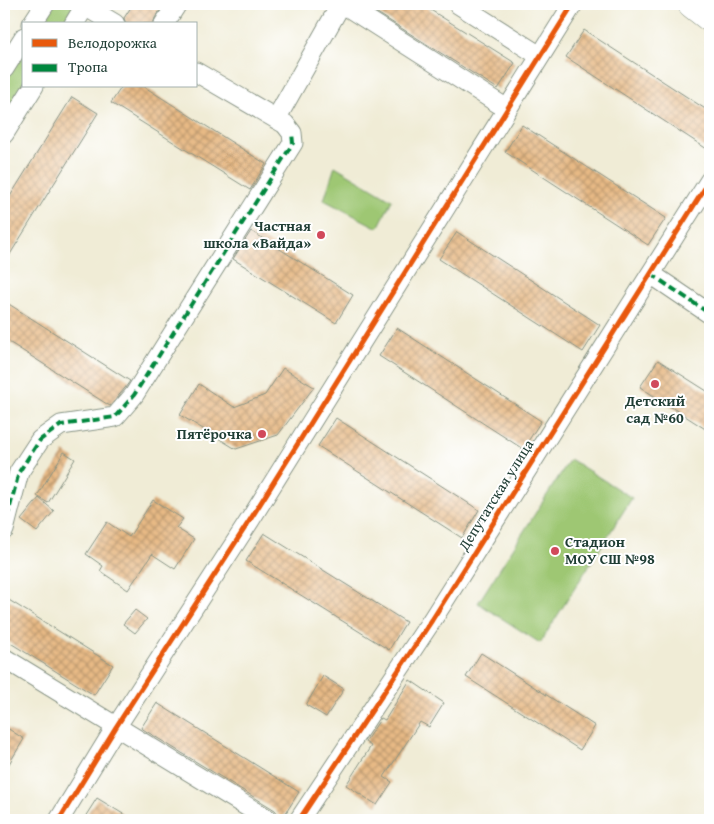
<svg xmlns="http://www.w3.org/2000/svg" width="714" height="824" viewBox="0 0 714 824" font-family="'Gentium Book Plus',serif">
	<defs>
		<pattern id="building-cross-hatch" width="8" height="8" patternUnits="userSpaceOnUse" patternTransform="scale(1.25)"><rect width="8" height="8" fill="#e7b985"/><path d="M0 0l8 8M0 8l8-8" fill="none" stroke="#bb986e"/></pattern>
	</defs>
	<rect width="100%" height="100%" fill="#fff"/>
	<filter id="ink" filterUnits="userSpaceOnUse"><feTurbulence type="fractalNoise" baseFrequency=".02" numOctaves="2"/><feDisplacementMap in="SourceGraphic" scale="10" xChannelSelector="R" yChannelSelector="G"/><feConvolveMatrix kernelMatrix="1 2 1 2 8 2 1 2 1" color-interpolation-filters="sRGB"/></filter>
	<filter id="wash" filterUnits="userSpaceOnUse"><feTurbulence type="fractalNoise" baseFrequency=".0096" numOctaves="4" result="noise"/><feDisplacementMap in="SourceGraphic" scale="20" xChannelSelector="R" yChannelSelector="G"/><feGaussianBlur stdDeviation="1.12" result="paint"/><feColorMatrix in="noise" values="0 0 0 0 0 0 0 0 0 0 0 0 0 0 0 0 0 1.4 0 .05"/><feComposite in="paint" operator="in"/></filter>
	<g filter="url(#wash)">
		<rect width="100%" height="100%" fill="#f0ecd6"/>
		<path fill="#9ec773" stroke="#5e8254" d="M52 4H75L62 24H40Z
			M24 49V84L4 116V81Z
			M335 166 392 200 378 228 324 200Z
			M570 459 632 498 540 643 478 603Z"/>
		<g id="blocks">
			<path fill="url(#building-cross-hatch)" d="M133 4H164L155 18 153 24H126L124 18Z
				M363 4H421L515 63 498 89Z
				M584 30 710 112V151L566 57Z
				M122 86H143L266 164 250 190 111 103Z
				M72 97 98 113 4 264V206Z
				M522 125 666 218 648 245 505 152Z
				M251 231 353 295 336 323 233 259Z
				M457 232 600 325 583 352 439 259Z
				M4 301 130 381 125 388 110 406 4 339Z
				M397 328 541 421 523 449 379 356Z
				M658 360 710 393V432L640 387Z
				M283 368 314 387 278 435 236 449 180 415 199 384 234 407 265 395Z
				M336 418 479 510 462 538 318 446Z
				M64 452 75 459 48 503 37 496Z
				M39 498 54 511 37 532 21 520Z
				M153 500 183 519 176 528 194 539 175 569 152 554 128 590 100 571 103 566 86 554 107 522 129 537Z
				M264 533 406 622 389 650 246 561Z
				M4 597 113 665 94 695 4 639Z
				M135 610 147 619 135 633 123 624Z
				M481 653 595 726 580 750 466 677Z
				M323 676 344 689 326 717 306 705Z
				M410 680 444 703 429 727 420 722 384 777 392 782 377 805 346 785 371 746 365 742 381 718 385 720Z
				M157 703 299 792 282 819 275 810 141 728Z
				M4 726 24 739 4 772Z
				M97 798 133 820H83Z"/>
		</g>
	</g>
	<g filter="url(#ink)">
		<use href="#blocks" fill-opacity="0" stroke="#889485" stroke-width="1"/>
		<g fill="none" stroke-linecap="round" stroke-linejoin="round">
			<g stroke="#889485" stroke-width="21">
				<path id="minor" d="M343 4 507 109
					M458 4 540 56
					M85 6 115 24
					M32 24 45 4
					M74 24 86 4
					M164 24 177 4
					M4 69 24 37
					M276 119 341 4
					M4 134 34 86
					M651 274 710 314
					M4 530 19 472 40 440 61 425 115 417 134 395 293 143 292 133 285 124 196 72
					M4 658 269 820
					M59 820 116 727 250 520 573 4
					M299 820 432 620 710 180"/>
			</g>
			<g stroke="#889485" stroke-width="29">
				<path id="highway" d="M692 4 710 18"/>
			</g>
			<use href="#minor" stroke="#fff" stroke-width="19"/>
			<use href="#highway" stroke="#fff" stroke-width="28"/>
			<path stroke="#00873e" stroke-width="4" stroke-dasharray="8 4" stroke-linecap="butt" d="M651 274 710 314
				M4 530 19 472 40 440 61 425 115 417 134 395 293 143 292 133"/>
			<g stroke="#fff" stroke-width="8">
				<path id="cycleway" d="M59 820 116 727 250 520 573 4
					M299 820 432 620 710 180"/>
			</g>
			<use href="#cycleway" stroke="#e8590c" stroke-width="5"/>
		</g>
	</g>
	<g fill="#d1495b" stroke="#fff" stroke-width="2">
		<circle cx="321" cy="235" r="5"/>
		<circle cx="655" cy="384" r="5"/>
		<circle cx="262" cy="434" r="5"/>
		<circle cx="555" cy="551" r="5"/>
	</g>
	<g text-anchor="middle" stroke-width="4" stroke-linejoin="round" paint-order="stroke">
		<g font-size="15" font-weight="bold" fill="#1f3d34" stroke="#fff" text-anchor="end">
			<text x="311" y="231">Частная<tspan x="311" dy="17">школа «Вайда»</tspan></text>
			<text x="655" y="406" text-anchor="middle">Детский<tspan x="655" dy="17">сад №60</tspan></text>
			<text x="252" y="439">Пятёрочка</text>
			<text x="565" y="547" text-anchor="start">Стадион<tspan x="565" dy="17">МОУ СШ №98</tspan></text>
		</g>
		<g font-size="15" fill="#1f3d34" stroke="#fff">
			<text transform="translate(496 495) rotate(-58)" y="5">Депутатская улица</text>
		</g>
	</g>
	<rect width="714" height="824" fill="none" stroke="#fff" stroke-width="20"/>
	<rect x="22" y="22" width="175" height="65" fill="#ffffff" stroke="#a5b1ae"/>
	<rect x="32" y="39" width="25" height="8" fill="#e8590c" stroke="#a5b1ae"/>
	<text x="68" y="48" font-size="15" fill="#1f3d34">Велодорожка</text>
	<rect x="32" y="64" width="25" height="8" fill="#00873e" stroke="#a5b1ae"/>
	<text x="68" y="72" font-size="15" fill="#1f3d34">Тропа</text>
</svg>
